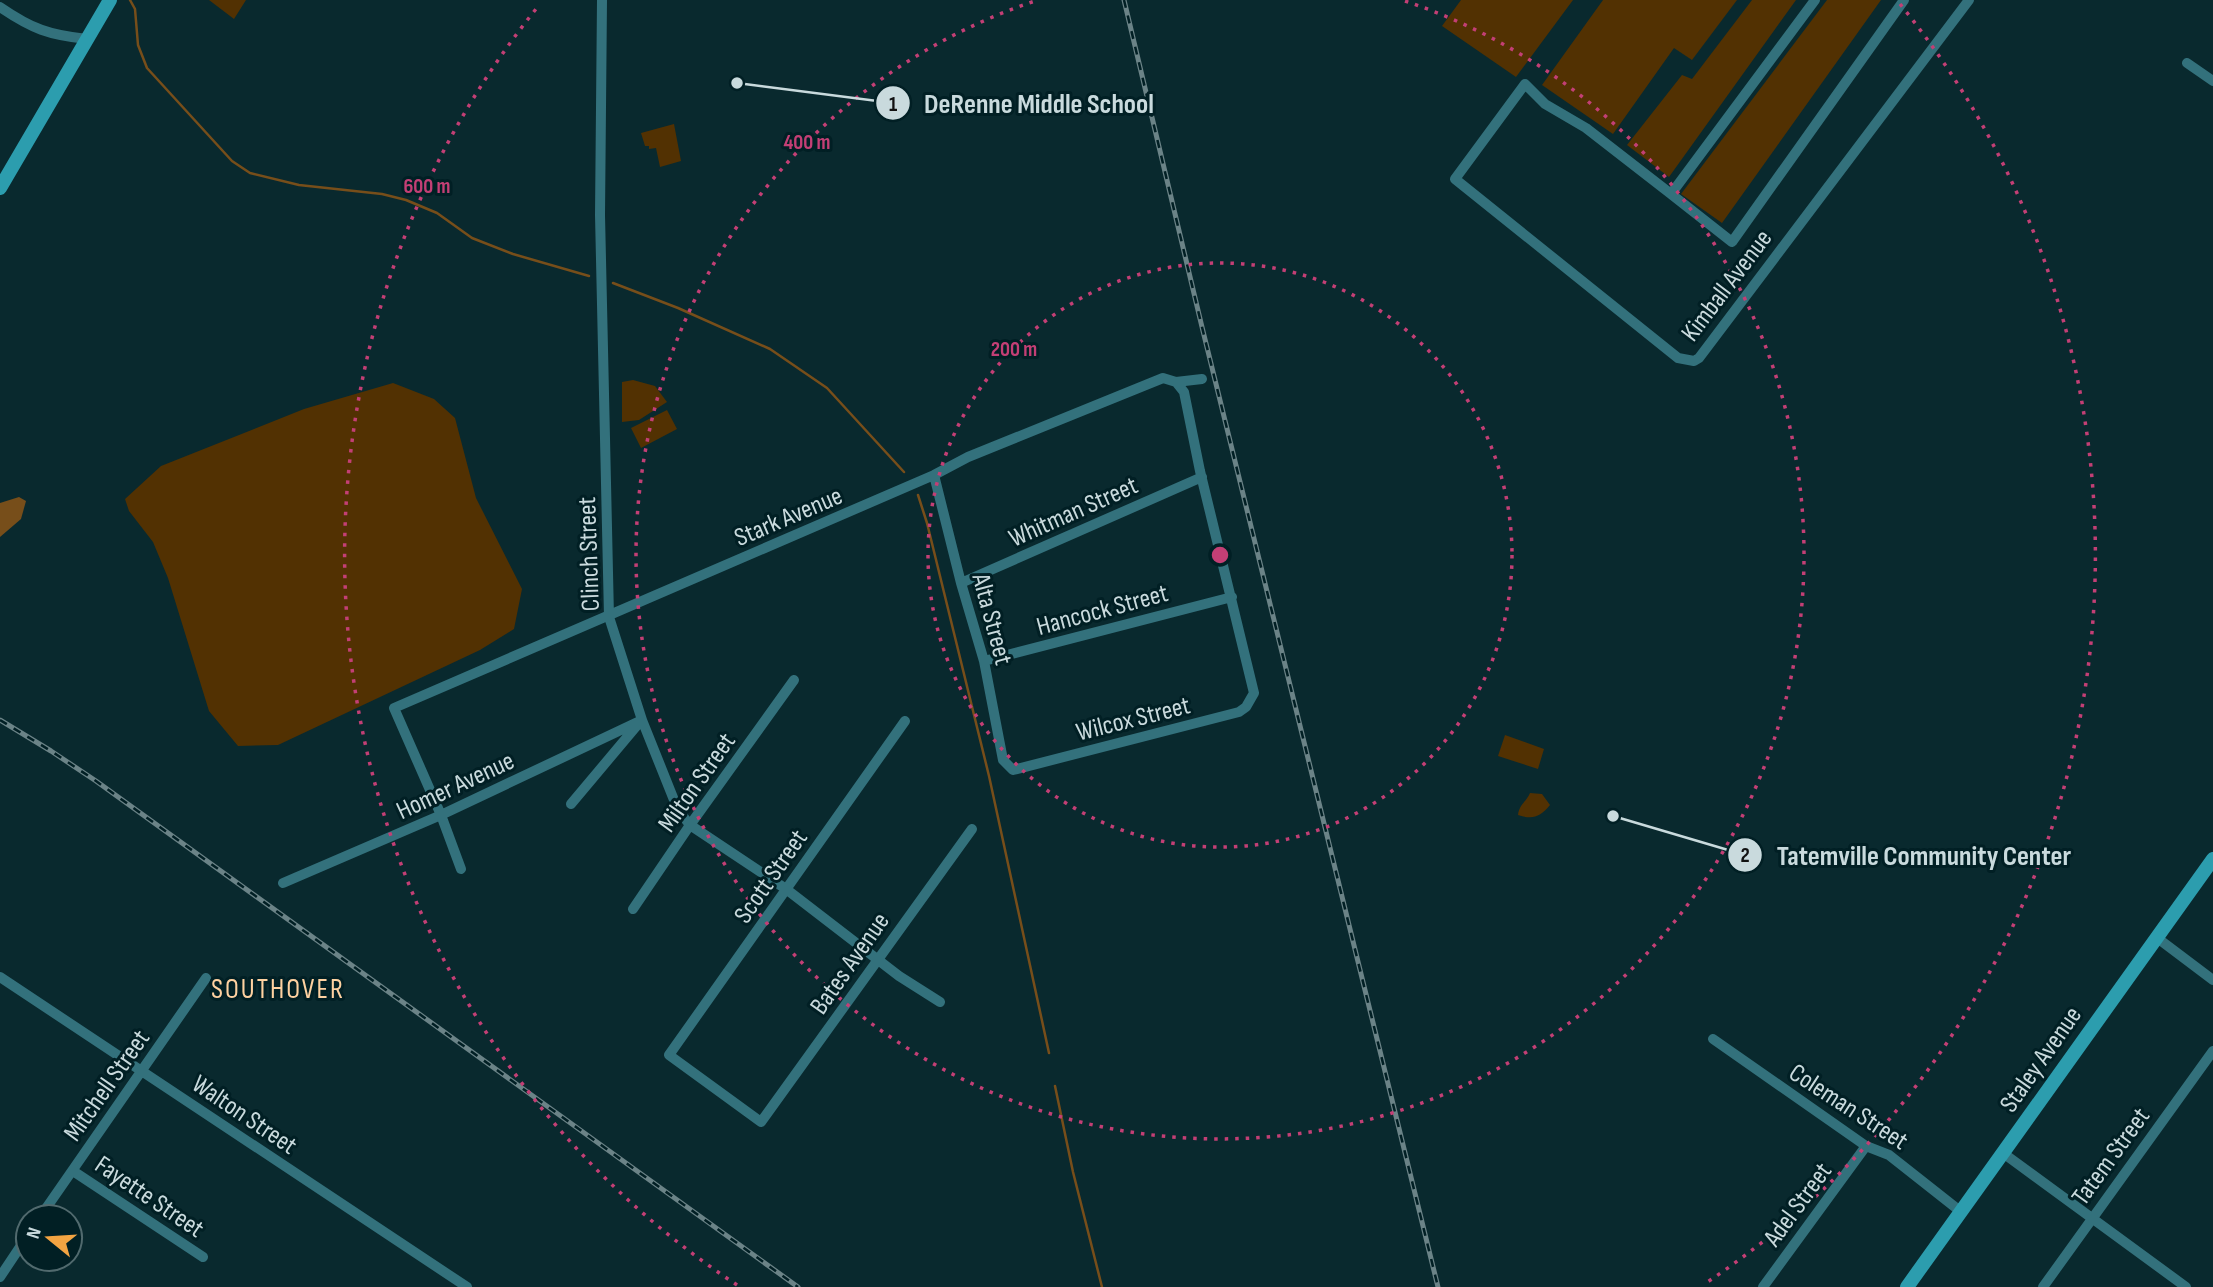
<svg xmlns="http://www.w3.org/2000/svg" width="2213" height="1287" viewBox="0 0 2213 1287" font-family="'Sofia Sans Condensed',sans-serif">
	<rect width="100%" height="100%" fill="#09292e"/>
	<path fill="#523102" d="M209 0H246L234 19Z
		M1461 0H1573L1516 77 1442 26Z
		M1603 0H1737L1692 60 1674 48 1613 134 1542 85Z
		M1752 0H1796L1669 177 1627 145 1682 75 1692 79Z
		M1827 0H1881L1722 223 1681 194Z
		M674 124 681 161 660 167 656 148 649 149V146H645L641 133Z
		M633 380 655 386 667 402 639 420 622 422V382Z
		M393 383 434 399 455 418 476 498 522 589 514 629 480 650 278 745 238 746 209 711 168 578 153 542 129 511 125 499 161 466 304 409Z
		M667 410 677 429 641 448 631 428Z
		M1505 735 1544 749 1538 769 1498 756Z
		M1530 793 1542 794 1550 805C1540 817 1533 820 1518 815 1519 805 1526 802 1530 793Z"/>
	<path fill="#774e1a" d="M19 497 26 501 21 519 0 537V503Z"/>
	<g fill="none" stroke-linecap="round" stroke-linejoin="round">
		<path stroke="#774e1a" stroke-width="2.5" d="M130 0 135 9 138 45 147 68 232 161 250 173 299 185 382 194 406 200 437 213 472 238 513 254 589 276
			M613 283 678 308 770 349 827 388 904 472
			M918 495 927 523 989 776 1049 1053
			M1055 1086 1073 1172 1102 1287"/>
		<path stroke="#33717c" stroke-width="10" d="M602 0 600 215 609 617 642 720 678 810 690 825 786 889 899 976 940 1002
			M1815 0 1671 194 1586 128 1545 104 1525 84 1455 179 1678 358 1694 361 1699 358 1969 0
			M0 7C32 29 49 35 87 39
			M2187 63 2213 81
			M1671 194 1732 242 1904 0
			M934 475 961 583 984 661 1003 760 1013 770 1239 712 1246 707 1254 693 1200 471 1184 392 1176 382
			M961 583 1202 477
			M984 661 1232 597
			M905 721 669 1055 761 1122 972 829
			M571 804 639 723
			M461 869 441 815 394 708 934 475 968 457 1163 378 1176 382 1202 379
			M283 883 441 815 642 720
			M633 909 690 825 794 680
			M2156 937 2213 980
			M0 977 467 1287
			M1713 1039 1866 1146 1889 1155 1960 1211
			M2003 1153 2186 1287
			M73 1171 203 1257
			M40 1217 206 978
			M0 1277 28 1235
			M1763 1287 1866 1146
			M2043 1287 2213 1051"/>
		<path stroke="#2c9dae" stroke-width="14" d="M0 188 110 0
			M1907 1287 2213 859"/>
		<g stroke="#6b8387" stroke-width="5">
			<path id="rail" d="M1124 0 1202 327 1438 1287
				M0 720 51 751 96 781 798 1287"/>
		</g>
		<use href="#rail" stroke="#011f24" stroke-width="2.5" stroke-dasharray="8" stroke-linecap="butt"/>
	</g>
	<g fill="none" stroke="#c33f75" stroke-width="3.5" stroke-dasharray="3.5 7">
		<circle cx="1220" cy="555" r="292"/>
		<path d="M1405 1A584 584 0 1 1 1035 1"/>
		<path d="M737 1285A875 875 0 0 1 540 4M1900 4A875 875 0 0 1 1703 1285"/>
	</g>
	<g text-anchor="middle" stroke-width="6" stroke-linejoin="round" paint-order="stroke">
		<g font-size="26" fill="#c9dadd" stroke="#011f24">
			<text transform="translate(1726 285) rotate(-53)" y="9">Kimball Avenue</text>
			<text transform="translate(1073 511) rotate(-24)" y="9">Whitman Street</text>
			<text transform="translate(788 516) rotate(-23)" y="9">Stark Avenue</text>
			<text transform="translate(588 554) rotate(-92)" y="9">Clinch Street</text>
			<text transform="translate(1102 609) rotate(-15)" y="9">Hancock Street</text>
			<text transform="translate(993 619) rotate(75)" y="9">Alta Street</text>
			<text transform="translate(1133 718) rotate(-14)" y="9">Wilcox Street</text>
			<text transform="translate(696 782) rotate(-55)" y="9">Milton Street</text>
			<text transform="translate(455 785) rotate(-25)" y="9">Homer Avenue</text>
			<text transform="translate(770 876) rotate(-55)" y="9">Scott Street</text>
			<text transform="translate(849 963) rotate(-55)" y="9">Bates Avenue</text>
			<text transform="translate(2040 1059) rotate(-55)" y="9">Staley Avenue</text>
			<text transform="translate(106 1085) rotate(-55)" y="9">Mitchell Street</text>
			<text transform="translate(1849 1106) rotate(33)" y="9">Coleman Street</text>
			<text transform="translate(245 1114) rotate(34)" y="9">Walton Street</text>
			<text transform="translate(2110 1156) rotate(-54)" y="9">Tatem Street</text>
			<text transform="translate(150 1196) rotate(34)" y="9">Fayette Street</text>
			<text transform="translate(1797 1204) rotate(-54)" y="9">Adel Street</text>
		</g>
		<g font-size="28" letter-spacing="2" fill="#fed1a1" stroke="#011f24">
			<text x="278" y="998">SOUTHOVER</text>
		</g>
	</g>
	<circle cx="1220" cy="555" r="10" fill="#c33f75" stroke="#011f24" stroke-width="3.5"/>
	<g font-size="21" text-anchor="middle" font-weight="bold" fill="#c33f75" stroke="#011f24" stroke-width="6" stroke-linejoin="round" paint-order="stroke">
		<text x="807" y="149">400 m</text>
		<text x="427" y="193">600 m</text>
		<text x="1014" y="356">200 m</text>
	</g>
	<path fill="none" stroke="#c9dadd" stroke-width="2.5" d="M737 83L893 103M1613 816L1745 855"/>
	<g fill="#c9dadd" stroke="#011f24" stroke-width="2.5">
		<circle cx="737" cy="83" r="7"/>
		<circle cx="1613" cy="816" r="7"/>
		<circle cx="893" cy="103" r="18"/>
		<circle cx="1745" cy="855" r="18"/>
	</g>
	<g font-size="21" text-anchor="middle" font-weight="bold" fill="#111">
		<text x="893" y="111">1</text>
		<text x="1745" y="862">2</text>
	</g>
	<g font-size="28" text-anchor="middle" font-weight="bold" fill="#c9dadd" stroke="#011f24" stroke-width="6" stroke-linejoin="round" paint-order="stroke">
		<text x="1039" y="113">DeRenne Middle School</text>
		<text x="1924" y="865">Tatemville Community Center</text>
	</g>
	<g transform="translate(49 1238) rotate(288)"><circle r="33" fill="#011f24" stroke="#516a6e" stroke-width="2"/>
	<path d="M0-5L12 26L0 18L-12 26Z" fill="#f3a442"/>
	<text y="-10" font-size="19" font-weight="bold" text-anchor="middle" fill="#c9dadd">N</text>
	</g>
</svg>
